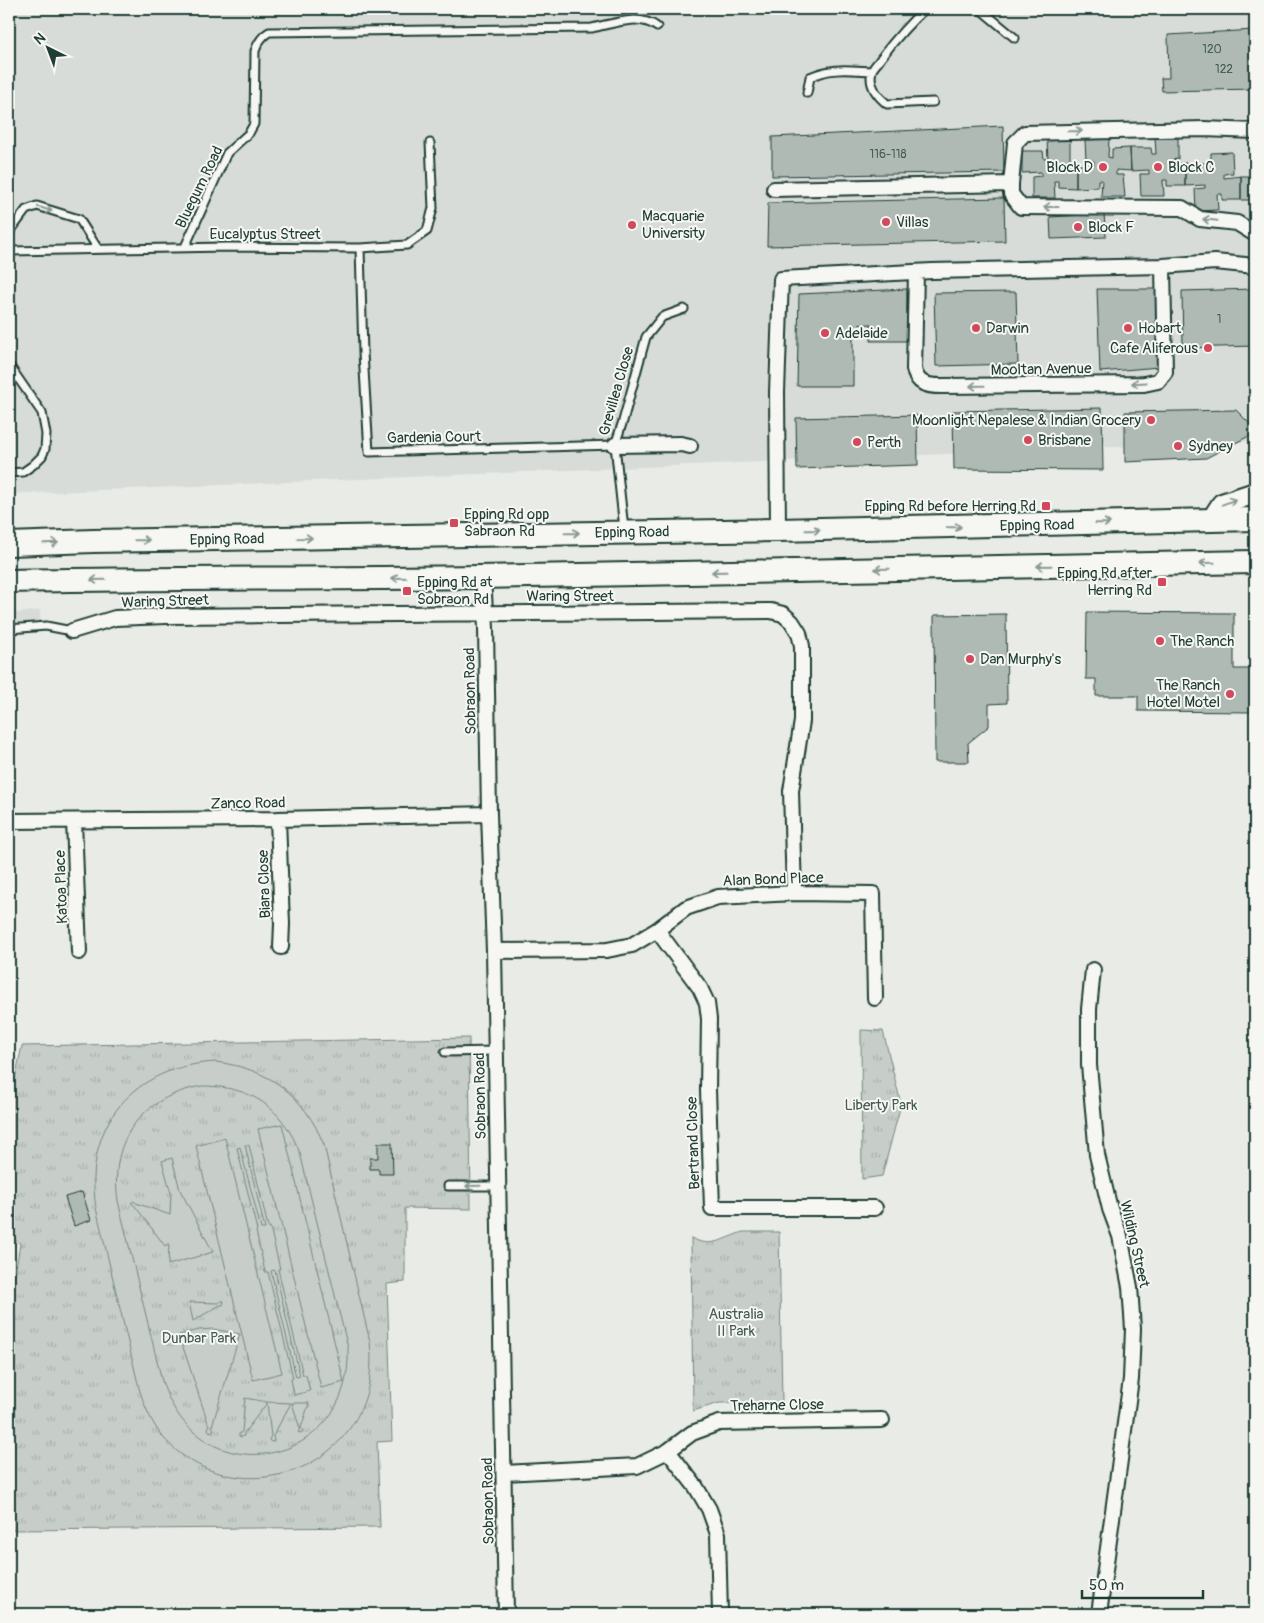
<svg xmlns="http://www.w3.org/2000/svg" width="1264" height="1623" viewBox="0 0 1264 1623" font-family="Pangolin,sans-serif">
	<defs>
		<pattern id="park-tufts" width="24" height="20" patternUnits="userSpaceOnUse" patternTransform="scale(1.25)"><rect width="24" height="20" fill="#c7cec9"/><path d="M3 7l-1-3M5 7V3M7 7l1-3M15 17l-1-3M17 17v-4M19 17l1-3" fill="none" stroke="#aab2ad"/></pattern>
	</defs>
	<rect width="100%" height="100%" fill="#e9ebe7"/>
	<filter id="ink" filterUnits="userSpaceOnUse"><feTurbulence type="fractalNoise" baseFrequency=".02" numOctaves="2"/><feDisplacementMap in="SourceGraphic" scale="10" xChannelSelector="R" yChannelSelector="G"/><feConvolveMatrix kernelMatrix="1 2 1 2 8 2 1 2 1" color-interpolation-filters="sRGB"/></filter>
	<g filter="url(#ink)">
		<path fill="#d8dcd8" d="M9 9H1255V441L9 494Z
			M40 610 41 632 9 636V614Z"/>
		<path fill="url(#park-tufts)" stroke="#73867e" d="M861 1030 883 1031 901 1104 882 1176 862 1179Z
			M469 1038 471 1209 405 1208V1282L387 1284 392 1441 377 1442 380 1527 9 1530V1311L20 1244 9 1234V1106L22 1046Z
			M743 1232H779L782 1402 719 1403 693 1411 691 1238C712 1249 723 1238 743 1232Z"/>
		<path fill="#c7cec9" stroke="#73867e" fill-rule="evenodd" d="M216 1062C270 1069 304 1095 324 1145L370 1342C373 1370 369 1398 354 1422 312 1490 213 1497 162 1436 151 1422 144 1405 139 1388L96 1208C83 1125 133 1066 216 1062ZM202 1086C251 1086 282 1107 300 1153L348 1348C354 1468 198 1497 162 1381L118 1201C109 1140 141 1097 202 1086Z
			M282 1124 344 1382 321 1388 258 1129Z
			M225 1138 282 1373 253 1380 196 1146Z
			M245 1145H249L268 1227H270L280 1269H278L303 1375H306L310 1391 294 1395 291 1379 293 1378 268 1272H265L256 1231 257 1230 237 1148 240 1147 261 1229H265ZM275 1270 300 1376 296 1377 271 1271Z
			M172 1158 180 1190 213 1252 168 1265 169 1243 165 1246 135 1206 131 1203 134 1201 136 1203 170 1215 171 1193 162 1161Z
			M220 1301H224L223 1305H220L193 1321 189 1302 219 1303Z
			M212 1329 240 1334 212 1426 214 1430 210 1432 208 1429 209 1426 179 1335 199 1330Z
			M245 1398 267 1402 291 1403 273 1436 274 1441 271 1442 269 1440 271 1436 267 1403 244 1433V1436L241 1437 239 1436V1434L242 1432Z
			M292 1403H309L301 1428 303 1430 301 1433 298 1432 300 1429Z"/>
		<path fill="#b0bab5" stroke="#1f3d34" d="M1255 30V89L1162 91 1161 78H1169L1168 35Z
			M1003 126 1004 172 772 176V137Z
			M1155 138H1178V159L1170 160V164L1185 163V186H1167V180H1163L1164 196H1141L1140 174H1149V170L1131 171 1130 148H1151L1152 154H1156Z
			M1070 139V161L1063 162V165H1076V188L1058 187V181H1054L1055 198H1032V177L1041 176V172L1022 173V151H1043L1044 159H1048L1047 141Z
			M1109 139 1108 157 1112 158V149L1130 148 1131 171 1116 170V175H1123L1125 197H1101L1102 180H1098V187L1076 188V165H1094V161L1086 160 1085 140Z
			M1232 152 1233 173 1224 174V178L1241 176V200H1222V194H1217L1218 210 1196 211 1195 189 1205 188V185L1185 186V163H1206L1207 170H1211V153Z
			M1241 176H1255V200H1241Z
			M1004 198 1005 241 767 246 768 203Z
			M1255 203V226H1250L1249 204Z
			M1104 214 1106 237 1051 239 1050 217Z
			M907 289 908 341H871V324L853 325V386H797L799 294Z
			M1097 289H1156L1159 367 1100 372Z
			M1255 289V346L1183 348 1182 291Z
			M1016 292 1018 364 936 366 934 293Z
			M1102 408 1103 470 954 469 953 411Z
			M1236 410 1255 429V433L1206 458 1125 462V412Z
			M917 415 918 465 797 469 796 418Z
			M1087 612 1234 613V669H1255V712L1138 711V696H1096V679H1086Z
			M1006 614 1007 703 989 704V726L968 743 969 762H935L934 615Z
			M378 1143H392L393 1174H379V1169H370V1158H378Z
			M82 1192 91 1220 74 1226 65 1197Z"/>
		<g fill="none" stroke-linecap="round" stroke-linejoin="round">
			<g stroke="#1f3d34" stroke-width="11">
				<path id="lane" d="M925 9C908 24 894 41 881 58 879 62 873 67 872 71 868 85 877 96 887 104L933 102
					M980 9 1015 38
					M807 93 810 77C831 67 849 70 872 71
					M9 233 26 210 37 206 79 219 98 249
					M185 247 227 153 249 133 254 124 255 51C258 42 262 36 269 32L592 28C613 24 638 13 657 27
					M360 248 363 353 369 452 615 445
					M9 251 227 247 360 248 407 245 427 231 433 208 430 143
					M9 365 42 413 46 434 45 449 42 456 33 465 23 472 9 473
					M624 529 615 445 623 421 646 337 662 317 684 309
					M9 629 46 626 72 631
					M445 1052 495 1051
					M448 1186H498"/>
			</g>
			<g stroke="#1f3d34" stroke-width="18">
				<path id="street" d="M1255 131 1204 129 1025 133 1015 143 1011 184V194L1021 207 1182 208 1200 219 1237 223 1255 234
					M774 189 1011 184
					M916 272 914 369C917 384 927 386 941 386L1144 384 1158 381 1165 372 1163 266
					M615 445 681 444 690 446
					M778 530 777 392 781 279 932 271 1163 266 1215 262 1255 266
					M483 577 486 628 489 814 494 951 506 1614
					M72 631 115 618 166 616 771 611 783 614 792 622 799 633 802 646V721L791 791 794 893
					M278 819 282 924 281 947
					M9 821 278 819 489 814
					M74 821 79 952
					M657 930 700 988 707 1003 709 1019 708 1090 712 1208H875
					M494 951 607 950 632 945 657 930 686 908 718 897 794 893 873 894 875 998
					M1093 970 1089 1009V1065L1097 1155 1110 1209 1120 1236 1130 1287 1133 1329 1131 1379 1099 1614
					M668 1451 696 1487 709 1509 718 1534 720 1614
					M504 1473 637 1466 668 1451 692 1433 719 1423 882 1420"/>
			</g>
			<g stroke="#1f3d34" stroke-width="24">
				<path id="secondary" d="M1211 521 1222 504 1255 493"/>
			</g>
			<g stroke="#1f3d34" stroke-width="26">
				<path id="primary" d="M9 544 93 541 778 530 1255 519
					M9 581C165 578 322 579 479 577 737 573 996 567 1255 562"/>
			</g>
			<use href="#lane" stroke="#f6f6f2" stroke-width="7"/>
			<use href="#street" stroke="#f6f6f2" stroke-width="14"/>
			<use href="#secondary" stroke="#f6f6f2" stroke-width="20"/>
			<use href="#primary" stroke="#f6f6f2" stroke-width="22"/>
		</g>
		<defs><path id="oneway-shaft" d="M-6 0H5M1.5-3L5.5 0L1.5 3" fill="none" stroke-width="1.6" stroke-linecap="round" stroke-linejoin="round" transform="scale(1.25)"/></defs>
		<g stroke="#8a9a93">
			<use href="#oneway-shaft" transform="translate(1075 131) rotate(-1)"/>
			<use href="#oneway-shaft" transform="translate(1051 207) rotate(-180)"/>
			<use href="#oneway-shaft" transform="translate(45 209) rotate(17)"/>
			<use href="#oneway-shaft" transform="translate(1210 220) rotate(-174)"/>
			<use href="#oneway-shaft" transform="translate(1139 383) rotate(177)"/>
			<use href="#oneway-shaft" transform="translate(977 386) rotate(179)"/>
			<use href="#oneway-shaft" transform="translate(1229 502) rotate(-20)"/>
			<use href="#oneway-shaft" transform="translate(1103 523) rotate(-1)"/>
			<use href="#oneway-shaft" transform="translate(954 527) rotate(-1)"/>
			<use href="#oneway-shaft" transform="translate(813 530) rotate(-1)"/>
			<use href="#oneway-shaft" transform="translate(572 533) rotate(-1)"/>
			<use href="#oneway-shaft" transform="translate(305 538) rotate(-1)"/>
			<use href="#oneway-shaft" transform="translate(142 540) rotate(-1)"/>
			<use href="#oneway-shaft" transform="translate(51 543) rotate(-2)"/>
			<use href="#oneway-shaft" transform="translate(1207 563) rotate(179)"/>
			<use href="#oneway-shaft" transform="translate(1044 566) rotate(179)"/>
			<use href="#oneway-shaft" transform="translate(882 569) rotate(179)"/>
			<use href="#oneway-shaft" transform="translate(719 572) rotate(179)"/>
			<use href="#oneway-shaft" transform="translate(399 578) rotate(179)"/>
			<use href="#oneway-shaft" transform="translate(98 580) rotate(179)"/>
			<use href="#oneway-shaft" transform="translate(473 1186) rotate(179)"/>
		</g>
	</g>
	<g fill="#d1495b" stroke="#f6f6f2" stroke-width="2">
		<circle cx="1103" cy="167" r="5"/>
		<circle cx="1158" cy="167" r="5"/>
		<circle cx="886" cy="222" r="5"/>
		<circle cx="632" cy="225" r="5"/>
		<circle cx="1078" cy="227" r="5"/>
		<circle cx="976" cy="328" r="5"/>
		<circle cx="1128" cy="328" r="5"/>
		<circle cx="825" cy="333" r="5"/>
		<circle cx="1208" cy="348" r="5"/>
		<circle cx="1151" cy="420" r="5"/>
		<circle cx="1028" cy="440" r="5"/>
		<circle cx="857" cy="442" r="5"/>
		<circle cx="1178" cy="446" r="5"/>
		<rect x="1041" y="501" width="10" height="10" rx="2.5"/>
		<rect x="449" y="518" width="10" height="10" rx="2.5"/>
		<rect x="1157" y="577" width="10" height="10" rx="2.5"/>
		<rect x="402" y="586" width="10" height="10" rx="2.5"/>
		<circle cx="1160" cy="641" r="5"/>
		<circle cx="970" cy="659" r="5"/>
		<circle cx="1230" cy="694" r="5"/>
	</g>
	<g text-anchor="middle" stroke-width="4" stroke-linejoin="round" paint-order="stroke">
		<g font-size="12" fill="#435c54">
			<text x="1212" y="53">120</text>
			<text x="1224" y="73">122</text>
			<text x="888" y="158">116-118</text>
			<text x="1219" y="323">1</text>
		</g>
		<g font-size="15" fill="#1f3d34" stroke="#f6f6f2" text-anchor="start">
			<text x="1093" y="172" text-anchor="end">Block D</text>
			<text x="1168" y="172">Block C</text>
			<text x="642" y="221">Macquarie<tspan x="642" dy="17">University</tspan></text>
			<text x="896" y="227">Villas</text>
			<text x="1088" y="232">Block F</text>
			<text x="986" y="333">Darwin</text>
			<text x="1138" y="333">Hobart</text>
			<text x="835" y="338">Adelaide</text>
			<text x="1198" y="353" text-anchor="end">Cafe Aliferous</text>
			<text x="1141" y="425" text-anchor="end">Moonlight Nepalese &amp; Indian Grocery</text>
			<text x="1038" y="445">Brisbane</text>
			<text x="867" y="447">Perth</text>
			<text x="1188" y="451">Sydney</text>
			<text x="1036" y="511" text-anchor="end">Epping Rd before Herring Rd</text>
			<text x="464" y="519">Epping Rd opp<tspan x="464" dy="17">Sabraon Rd</tspan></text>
			<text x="1152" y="578" text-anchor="end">Epping Rd after<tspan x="1152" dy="17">Herring Rd</tspan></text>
			<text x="417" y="587">Epping Rd at<tspan x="417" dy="17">Sobraon Rd</tspan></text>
			<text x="1170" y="646">The Ranch</text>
			<text x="980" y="664">Dan Murphy's</text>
			<text x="1220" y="690" text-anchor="end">The Ranch<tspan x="1220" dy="17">Hotel Motel</tspan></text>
		</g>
		<g font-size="15" fill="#1f3d34" stroke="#f6f6f2">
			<text transform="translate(199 187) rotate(-64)" y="5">Bluegum Road</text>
			<text x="265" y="239">Eucalyptus Street</text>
			<text transform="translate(1041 369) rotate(-1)" y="5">Mooltan Avenue</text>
			<text transform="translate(616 391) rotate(-74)" y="5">Grevillea Close</text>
			<text transform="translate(434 437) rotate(-1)" y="5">Gardenia Court</text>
			<text transform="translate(1037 525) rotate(-1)" y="5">Epping Road</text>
			<text transform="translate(632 532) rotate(-1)" y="5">Epping Road</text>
			<text transform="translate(227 539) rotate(-1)" y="5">Epping Road</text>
			<text x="570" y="601">Waring Street</text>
			<text transform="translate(165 601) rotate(-2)" y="5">Waring Street</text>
			<text transform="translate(470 691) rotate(-91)" y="5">Sobraon Road</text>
			<text transform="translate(248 803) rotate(-1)" y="5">Zanco Road</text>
			<text transform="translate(773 879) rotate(-2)" y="5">Alan Bond Place</text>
			<text transform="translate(264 884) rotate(-92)" y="5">Biara Close</text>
			<text transform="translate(61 887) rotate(-92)" y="5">Katoa Place</text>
			<text transform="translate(480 1096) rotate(-91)" y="5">Sobraon Road</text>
			<text transform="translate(693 1143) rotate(-92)" y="5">Bertrand Close</text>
			<text transform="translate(1135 1244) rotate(77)" y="5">Wilding Street</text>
			<text transform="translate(777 1405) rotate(-1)" y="5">Treharne Close</text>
			<text transform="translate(488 1501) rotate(-91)" y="5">Sobraon Road</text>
		</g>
		<g font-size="15" fill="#415a52" stroke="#f6f6f2">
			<text x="881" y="1110">Liberty Park</text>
			<text x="736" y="1319">Australia<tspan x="736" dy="17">II Park</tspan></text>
			<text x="199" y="1343">Dunbar Park</text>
		</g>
	</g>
	<rect width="1264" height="1623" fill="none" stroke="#f6f6f2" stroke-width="30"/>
	<rect x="15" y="15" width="1234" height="1593" fill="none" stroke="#1f3d34" stroke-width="2" filter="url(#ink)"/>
	<g transform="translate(48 48) rotate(318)" stroke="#f6f6f2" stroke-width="4" paint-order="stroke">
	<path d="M0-4L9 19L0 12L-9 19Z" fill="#1f3d34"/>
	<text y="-8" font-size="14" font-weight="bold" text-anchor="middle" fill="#1f3d34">N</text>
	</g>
	<path d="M1082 1590v8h121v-8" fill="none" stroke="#1f3d34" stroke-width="2.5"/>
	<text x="1089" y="1590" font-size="15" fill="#1f3d34" stroke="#f6f6f2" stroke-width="4" paint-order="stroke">50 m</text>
</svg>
